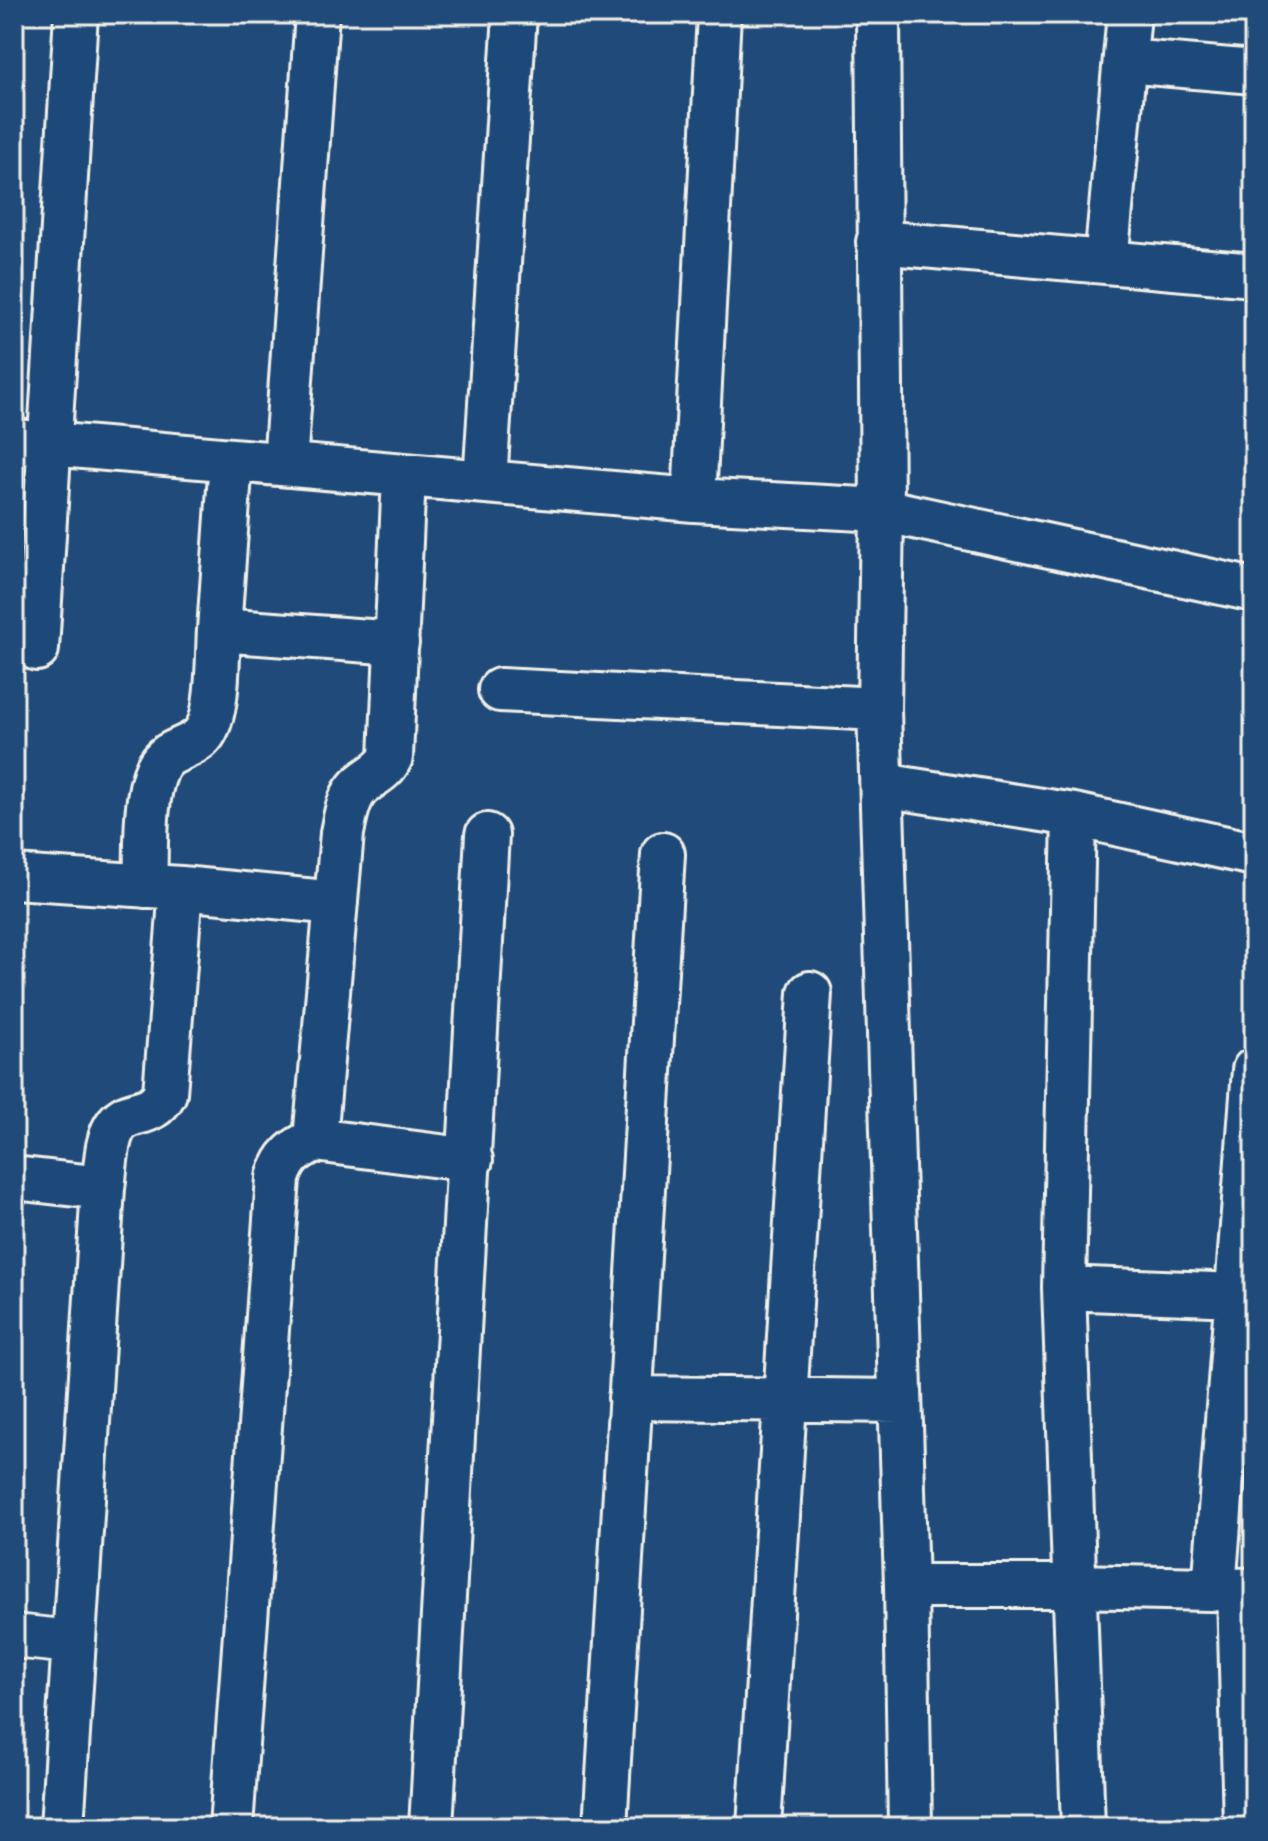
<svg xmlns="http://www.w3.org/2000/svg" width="1268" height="1841" viewBox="0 0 1268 1841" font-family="'Playpen Sans',sans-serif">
	<rect width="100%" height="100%" fill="#1f4a7a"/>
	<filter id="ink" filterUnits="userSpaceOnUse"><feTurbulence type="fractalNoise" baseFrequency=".0125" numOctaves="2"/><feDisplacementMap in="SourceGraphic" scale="16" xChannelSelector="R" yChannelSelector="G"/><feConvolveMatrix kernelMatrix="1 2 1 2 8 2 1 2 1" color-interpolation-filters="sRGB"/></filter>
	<g filter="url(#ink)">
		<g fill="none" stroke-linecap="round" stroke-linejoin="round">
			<g stroke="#f4f1e8" stroke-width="48">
				<path id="minor" d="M878 14 882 510 879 709 906 1586 910 1827
					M1125 61 1254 72
					M878 242 1254 275
					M1106 262 1129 14
					M14 441 694 500 882 510 1254 590
					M231 460 219 630 397 643
					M285 464 317 14
					M404 476 391 757C383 774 368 776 357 789 347 801 345 819 342 833L315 1140 471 1160
					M485 482 515 14
					M694 500 719 14
					M37 649 76 14
					M500 690 879 709
					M882 785 1074 815 1064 1288 1083 1827
					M1074 815 1254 854
					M14 877 181 888 336 903
					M145 886C147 852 143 800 157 769 166 749 185 751 200 738 220 721 217 656 219 630
					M14 1178 103 1188
					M1064 1288 1237 1295
					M630 1398 900 1401
					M906 1586H1075L1254 1590
					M1214 1589 1254 1070
					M1239 1590 1245 1827
					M14 1636 72 1642
					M62 1827 103 1188C106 1170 105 1139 117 1124 131 1107 151 1119 165 1093L181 888
					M231 1827 278 1178C285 1156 295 1149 315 1140
					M431 1827 487 835
					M605 1827 663 854
					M759 1827 810 993"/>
			</g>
			<use href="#minor" stroke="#1f4a7a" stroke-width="42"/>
		</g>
	</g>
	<rect width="1268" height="1841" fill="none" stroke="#1f4a7a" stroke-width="48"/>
	<rect x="24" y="24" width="1220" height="1793" fill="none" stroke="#f4f1e8" stroke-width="3" filter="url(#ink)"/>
</svg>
